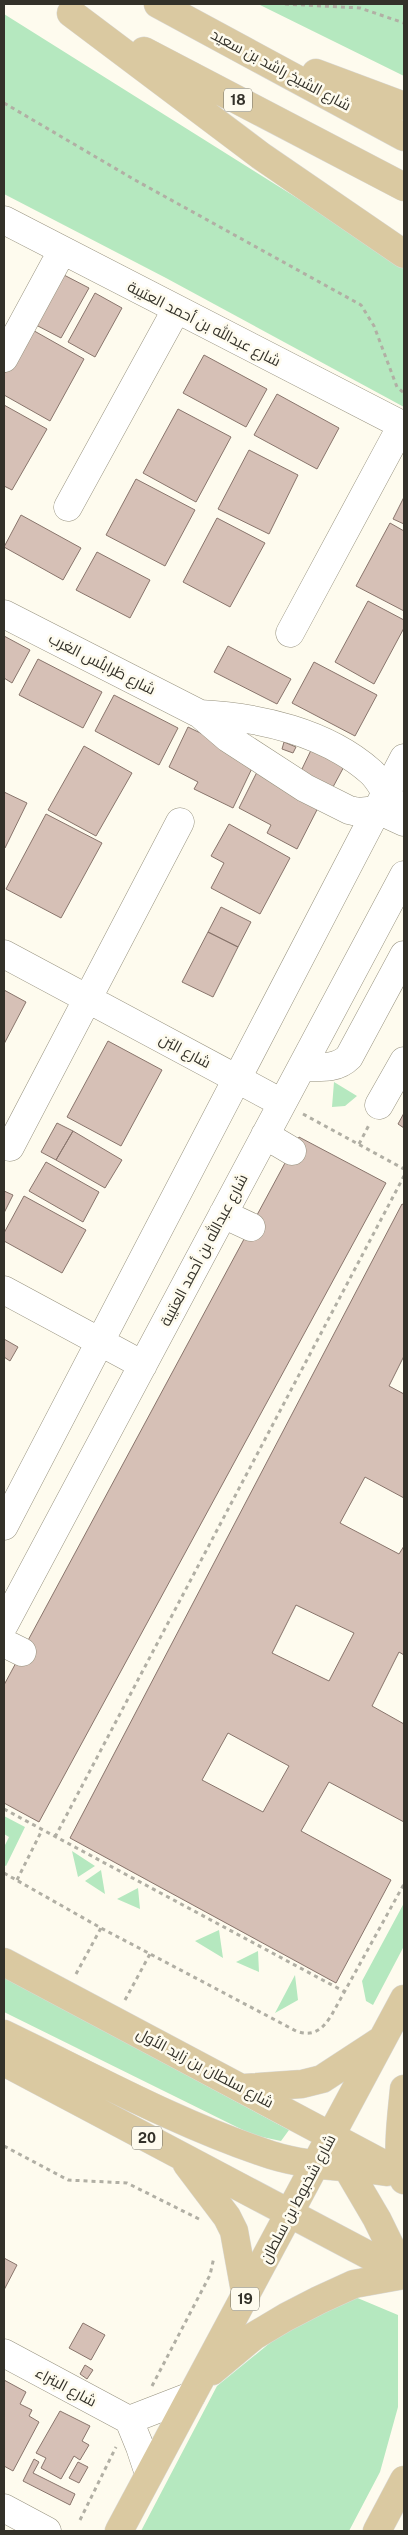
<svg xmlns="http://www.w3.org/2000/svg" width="408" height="2535" viewBox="0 0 408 2535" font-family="'Public Sans',Cairo,sans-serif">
	<rect width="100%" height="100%" fill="#fefbee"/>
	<path fill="#b5e8bf" d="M258 4H404V76Z
		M4 14 404 265V407L166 278 4 194Z
		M334 1082 357 1096 345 1106 332 1107Z
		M4 1816 25 1827 6 1866 4 1865V1847L9 1837 4 1834Z
		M72 1851 95 1866 78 1877Z
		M101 1870 105 1894 85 1881Z
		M138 1888 140 1909 117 1899Z
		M404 1903V1946L373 2005 366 2001 362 1981Z
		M219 1930 223 1958 195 1941Z
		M258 1951 259 1972 236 1962Z
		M295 1975 298 2000 275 2013Z
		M4 1977 289 2130 281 2141 253 2135 4 2012Z
		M348 2294 398 2315V2407L380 2472 349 2531H141L217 2386 276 2338Z"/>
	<path fill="#d6c0b6" stroke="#89756c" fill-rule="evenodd" d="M64 275 89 288 61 338 36 325Z
		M95 293 122 308 95 357 68 342Z
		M29 328 84 359 50 421 4 395V374Z
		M204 355 267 389 246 427 183 393Z
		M277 394 339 428 317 469 254 435Z
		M4 405 47 429 12 490 4 486Z
		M178 409 231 437 196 502 143 473Z
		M249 450 298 475 269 534 218 509Z
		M136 479 195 510 165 566 106 535Z
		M404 497V524L393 519Z
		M21 515 81 548 63 580 4 547Z
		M217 518 265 543 230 607 183 582Z
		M390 523 404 531V611L356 586Z
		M97 552 150 580 130 618 76 590Z
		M368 601 404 620V628L374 684 335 662Z
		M4 636 30 650 12 683 4 678Z
		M228 646 291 679 277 704 214 672Z
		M38 659 102 692 83 728 19 695Z
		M314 662 377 695 355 736 292 703Z
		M114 695 178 728 159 765 95 731Z
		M188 727 256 760 233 808 194 789 198 782 169 767Z
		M284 742 296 747 293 753 282 749Z
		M314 744 347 761 333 787 301 771Z
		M84 746 132 773 96 836 48 810Z
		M258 770 321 802 297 849 267 833 271 825 239 808Z
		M4 792 27 803 5 848 4 847Z
		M46 814 102 843 61 918 6 889Z
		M229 824 290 858 260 914 211 888 224 863 211 856Z
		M221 907 251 922 238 947 208 932Z
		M208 932 238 947 213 997 182 982Z
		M4 990 26 1002 4 1044Z
		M108 1041 162 1070 121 1146 67 1117Z
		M404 1113V1128L398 1124Z
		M57 1123 73 1131 56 1160 41 1152Z
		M73 1131 122 1160 105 1188 56 1160Z
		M299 1137 386 1183 39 1822 4 1803V1685Z
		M46 1162 99 1192 83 1222 29 1191Z
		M4 1191 13 1195 4 1213Z
		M24 1196 86 1230 62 1273 4 1241V1233Z
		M402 1204 404 1205V1356L389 1386 404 1394V1498L365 1477 340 1523 399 1554 404 1546V1655L399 1652 372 1706 404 1724V1822L329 1782 301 1831 391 1880 336 1983 70 1838ZM296 1605 354 1633 329 1681 272 1653ZM228 1733 289 1766 263 1812 202 1780Z
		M4 1339 18 1347 10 1361 4 1357Z
		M4 2258 17 2265 4 2290Z
		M83 2323 105 2335 91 2360 69 2348Z
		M85 2365 93 2370 87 2379 80 2374Z
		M4 2380 26 2392 20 2404 32 2410 29 2416 39 2422 13 2471 4 2466Z
		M60 2411 90 2426 82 2441 89 2445 80 2460 74 2456 61 2479 41 2468 46 2458 36 2453Z
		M34 2459 39 2462 33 2473 75 2494 70 2505 23 2481Z
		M78 2462 88 2467 79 2483 69 2478Z"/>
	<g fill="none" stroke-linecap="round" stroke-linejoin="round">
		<g stroke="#97927f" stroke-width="29">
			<path id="minor" d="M4 220 404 426
				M4 358 62 251
				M68 507 176 310
				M4 614 200 714 228 738 305 788 349 810 358 812 378 810 404 822
				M290 633 402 425
				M200 714C259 717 326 732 371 772 382 782 385 796 397 805
				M4 954 282 1103
				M302 1067C319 1067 336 1070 349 1057L404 955
				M379 1105 404 1061
				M265 1135 292 1151
				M10 1147 180 822
				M223 1214 251 1227
				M4 1290 143 1365
				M4 1526 404 758
				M4 1625 404 875
				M4 1643 22 1652
				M4 2353 129 2420 140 2447 149 2474
				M129 2420 191 2396
				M4 2508 47 2531"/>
		</g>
		<g stroke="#dadad8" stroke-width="29">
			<path id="major" d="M158 4 404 137
				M71 13 261 156 404 254
				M144 51 404 187
				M316 73 404 106
				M4 1962 404 2175
				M4 2034C91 2076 179 2125 271 2155 309 2167 348 2166 387 2172
				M4 2062 404 2274
				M244 2088 302 2084 322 2079 380 2041
				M404 2089C402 2111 395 2161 404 2180
				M340 2156 377 2219 404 2274
				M187 2164 227 2217 234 2231 246 2297
				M212 2371 254 2336 286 2317 319 2300 354 2284 404 2275
				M119 2531 404 1999
				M377 2531 404 2480"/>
		</g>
		<path stroke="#b1afa4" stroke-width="3" stroke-dasharray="4 4" stroke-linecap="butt" d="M285 4 360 8 404 23
			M4 103 135 180 361 305 374 326 397 387 404 393
			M303 1114 404 1169
			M359 1144 369 1125
			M4 1809 345 1992
			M55 1837 404 1176
			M4 1873 101 1928 296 2031C313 2037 322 2030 331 2016L404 1884
			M17 1880 42 1830
			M76 1974 101 1928
			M125 2000 150 1954
			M4 2146 68 2180 127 2183 199 2219
			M152 2386 210 2275 214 2257
			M80 2520 116 2447"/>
		<use href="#minor" stroke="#fff" stroke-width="28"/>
		<use href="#major" stroke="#dac9a1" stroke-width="28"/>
	</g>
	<g text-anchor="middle" stroke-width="5" stroke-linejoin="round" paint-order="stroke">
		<g fill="#fefbee" stroke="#706e64" stroke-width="1">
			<rect x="224" y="88.5" width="28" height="23" rx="4"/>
			<rect x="132" y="2126.5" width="30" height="23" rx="4"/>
			<rect x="231" y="2287.5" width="28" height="23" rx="4"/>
		</g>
		<g font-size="14" font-weight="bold" fill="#333129">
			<text x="238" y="105">18</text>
			<text x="147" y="2143">20</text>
			<text x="245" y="2304">19</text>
		</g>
		<g font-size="15" fill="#333129" stroke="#fefbee">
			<text transform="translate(281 70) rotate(28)" y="5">شارع الشيخ راشد بن سعيد</text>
			<text transform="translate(204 324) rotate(27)" y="5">شارع عبدالله بن أحمد العتيبة</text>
			<text transform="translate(102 664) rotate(27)" y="5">شارع طَرابلُس الغرب</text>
			<text transform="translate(185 1051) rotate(28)" y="5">شارع البُن</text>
			<text transform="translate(204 1250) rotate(-62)" y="5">شارع عبدالله بن أحمد العتيبة</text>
			<text transform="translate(205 2068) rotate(28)" y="5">شارع سلطان بن زايد الأول</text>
			<text transform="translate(298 2199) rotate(-62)" y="5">شارع شخبوط بن سلطان</text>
			<text transform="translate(66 2387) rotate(28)" y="5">شارع البتراء</text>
		</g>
	</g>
	<rect width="408" height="2535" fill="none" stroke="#333129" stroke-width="10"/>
</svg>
